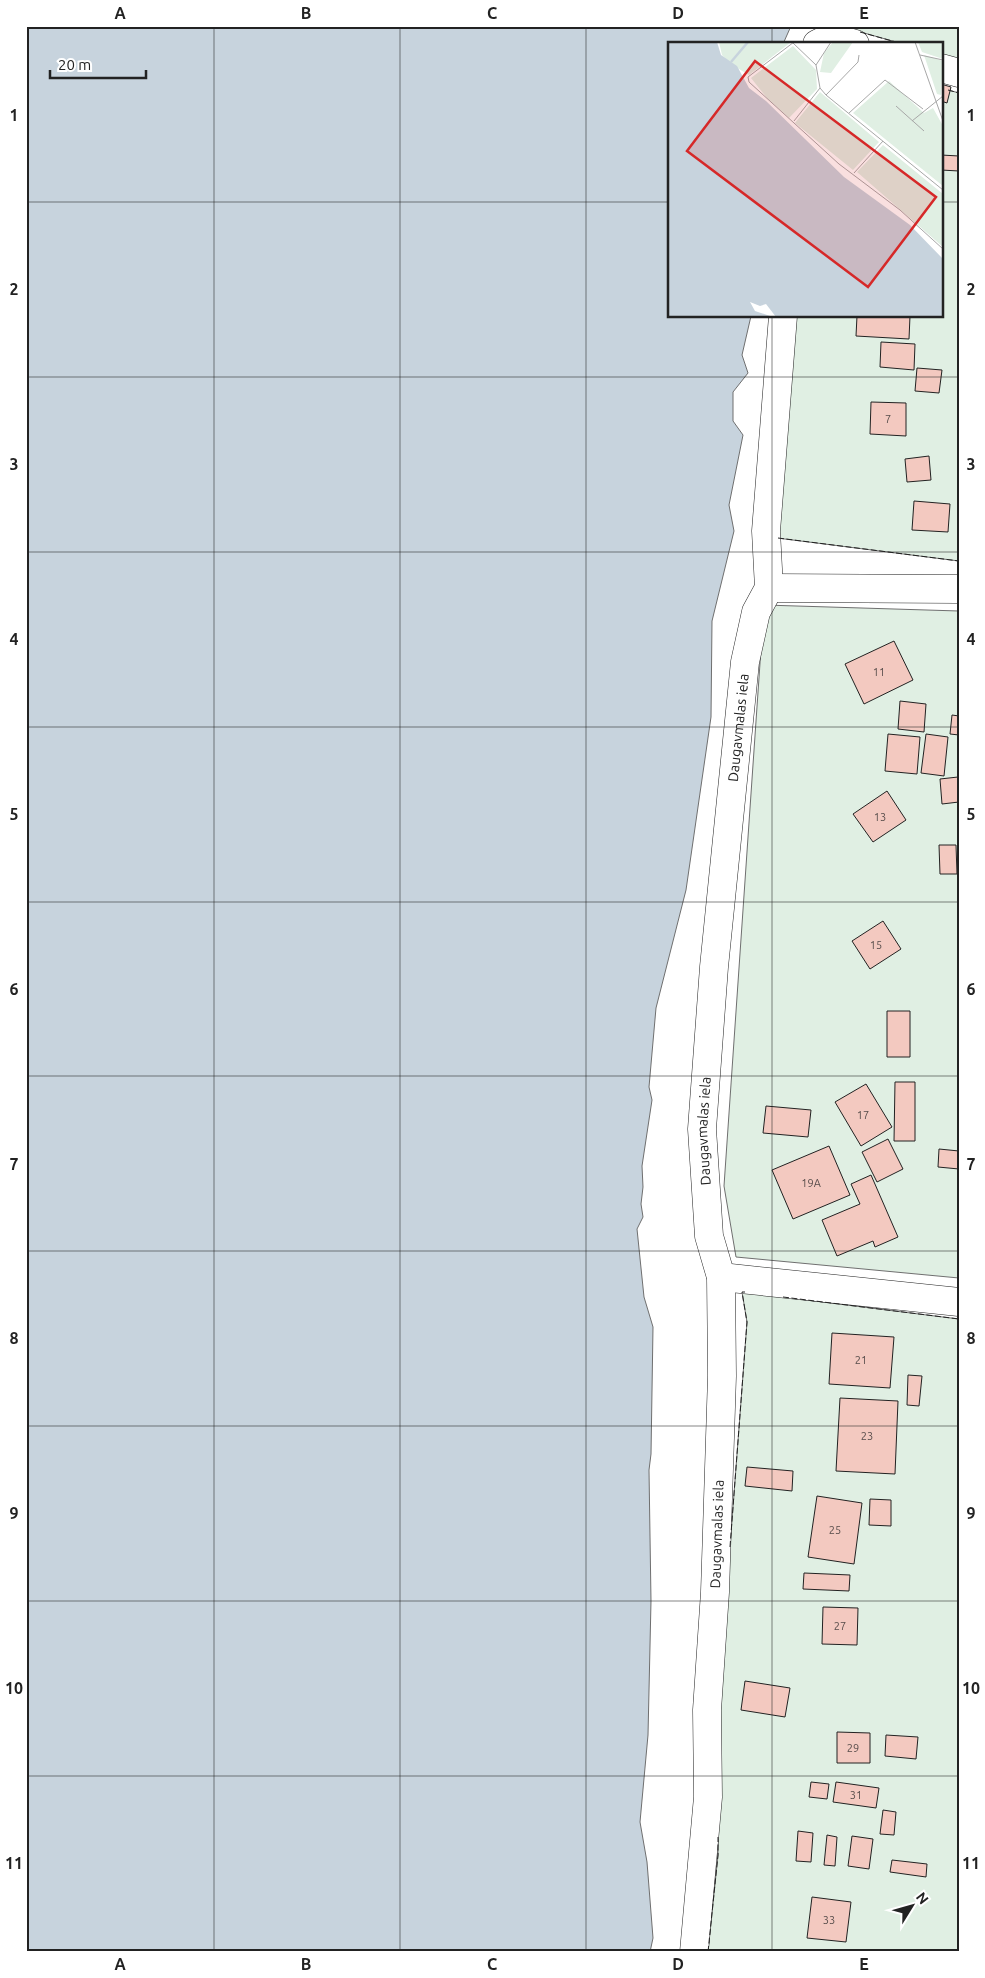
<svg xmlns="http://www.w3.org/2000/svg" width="985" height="1978" viewBox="0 0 985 1978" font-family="Ubuntu,sans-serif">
	<rect width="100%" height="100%" fill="#fff"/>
	<path fill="#e0efe3" stroke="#6f6f6f" d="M851 26H959V59L941 54V44H903L850 29Z
		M941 88 959 93V561L769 537 784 316H941Z
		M764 605 959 611V1278L736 1257 724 1186Z
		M742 1292 959 1319V1952H708L718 1855 719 1693 747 1322Z"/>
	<path fill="#c7d3dd" stroke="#6f6f6f" d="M26 26H791L783 44H669V316H751L742 355 748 373 733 392V421L743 435 729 505 734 531 712 621 711 717 686 890 656 1008 649 1087 652 1100 642 1166 643 1187 641 1204 643 1217 637 1229 644 1297 653 1327 651 1454 649 1470 651 1601 648 1735 640 1822 647 1862 653 1938 650 1952H26Z"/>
	<path fill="#f3c9c0" stroke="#222" d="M941 84 951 87 947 103 941 101Z
		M941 155 959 156V171L941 170Z
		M857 316H910L909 339 856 336Z
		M881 342 915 344 914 370 880 367Z
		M917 368 942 370 939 393 915 391Z
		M871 402 906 403V436L870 434Z
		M929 456 931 480 907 482 905 459Z
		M914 501 950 504 948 532 912 530Z
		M894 641 913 680 864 704 845 664Z
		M900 701 926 704 924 732 898 729Z
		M952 715 959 716V735L950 734Z
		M888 734 920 737 917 774 885 771Z
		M926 734 948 737 944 776 921 773Z
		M958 777 959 802 942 804 940 779Z
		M887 791 906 820 873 842 853 814Z
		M939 845H956L957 874H940Z
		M883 921 901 949 870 969 852 941Z
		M887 1011H910V1057H887Z
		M895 1082H915V1141H894Z
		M866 1084 892 1127 861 1146 835 1102Z
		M766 1106 811 1110 808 1137 763 1133Z
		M888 1139 903 1169 877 1182 862 1152Z
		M829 1146 850 1195 793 1219 772 1170Z
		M939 1149 959 1151V1169L938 1167Z
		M871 1175 898 1237 875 1247 873 1241 837 1256 822 1220 860 1204 851 1184Z
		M832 1333 894 1337 890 1388 829 1384Z
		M908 1375 922 1376 919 1406 907 1405Z
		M840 1398 898 1401 895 1474 836 1471Z
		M747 1467 793 1471 792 1491 745 1486Z
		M817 1496 862 1503 854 1564 808 1557Z
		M870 1499 891 1500V1526L869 1525Z
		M804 1573 850 1575 849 1591 803 1589Z
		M823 1607 858 1608 857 1645 822 1644Z
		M745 1681 790 1688 785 1717 741 1710Z
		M837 1732 870 1733V1763H837Z
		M886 1735 918 1737 916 1759 885 1756Z
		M811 1782 829 1784 827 1799 809 1797Z
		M836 1782 879 1788 876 1808 833 1802Z
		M883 1810 896 1812 894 1835 880 1834Z
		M798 1831 813 1833 811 1862 796 1861Z
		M827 1835 837 1837 835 1866 824 1865Z
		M852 1836 873 1839 869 1869 848 1866Z
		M892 1860 927 1864 926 1877 890 1872Z
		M812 1897 851 1902 846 1942 807 1938Z"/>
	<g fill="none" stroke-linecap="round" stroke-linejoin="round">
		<g stroke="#222" stroke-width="29">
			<g id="minor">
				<path d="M817 44 831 37 855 44"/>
				<path d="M941 68 959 73"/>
				<path d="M769 588 959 589"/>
				<path d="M721 1277 959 1302"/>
				<path id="s1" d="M694 1952 708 1797 707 1710 715 1592 722 1376 721 1277 709 1236 702 1129 714 967 745 662 756 612 769 588 766 531 783 316"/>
			</g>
		</g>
		<use href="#minor" stroke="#fff" stroke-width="28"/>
		<path stroke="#222" stroke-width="1" stroke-dasharray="6 2.5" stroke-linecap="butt" d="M860 32 903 44
			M948 90 959 93
			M778 538 959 561
			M783 1297 959 1319
			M730 1547 747 1322 742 1292H745
			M708 1952 718 1855V1837"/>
	</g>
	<path fill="none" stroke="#222" stroke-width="1" stroke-opacity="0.55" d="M214 26V1952M400 26V1952M586 26V1952M772 26V44M26 202H669M941 202H959M772 316V1952M26 377H959M26 552H959M26 727H959M26 902H959M26 1076H959M26 1251H959M26 1426H959M26 1601H959M26 1776H959"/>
	<g text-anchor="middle" stroke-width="4" stroke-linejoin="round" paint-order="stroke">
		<g font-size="11" fill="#564c4a">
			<text x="888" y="423">7</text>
			<text x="879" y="676">11</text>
			<text x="880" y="821">13</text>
			<text x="876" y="949">15</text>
			<text x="863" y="1119">17</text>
			<text x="811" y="1187">19A</text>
			<text x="861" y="1364">21</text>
			<text x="867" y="1440">23</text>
			<text x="835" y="1534">25</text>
			<text x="840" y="1630">27</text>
			<text x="853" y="1752">29</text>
			<text x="856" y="1799">31</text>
			<text x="829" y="1924">33</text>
		</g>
		<g font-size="14" fill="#222" stroke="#fff">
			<text dy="5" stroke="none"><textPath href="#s1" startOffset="1229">Daugavmalas iela</textPath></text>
			<text dy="5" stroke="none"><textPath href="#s1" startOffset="824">Daugavmalas iela</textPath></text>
			<text dy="5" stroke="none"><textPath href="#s1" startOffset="419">Daugavmalas iela</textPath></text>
		</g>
	</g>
	<g transform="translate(668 42)">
		<rect width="275" height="275" fill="#fff"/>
		<path d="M51 0H123L81 33 61 21 54 13ZM165 0H185L163 31 152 30 156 11ZM250 0H275V17L254 10ZM125 4 148 28 149 47 121 76 99 56 83 36ZM256 13 275 19 273 53 269 52ZM221 39 256 71 265 66 275 84V144L185 71ZM152 50 211 100 185 128 127 81ZM215 103 275 152V205L189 130Z" fill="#e0efe3"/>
		<path d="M0 0H49L53 13 69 24 81 46 98 59 176 135 242 183 275 217V275H108L98 262 92 264 82 260 87 269 105 275H0Z" fill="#c7d3dd"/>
		<path fill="none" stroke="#c7d3dd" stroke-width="2.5" d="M63 20 80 0"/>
		<path fill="none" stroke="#a7a7a7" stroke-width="1" d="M126 0 80 35 81 40 171 122 232 168 275 207M247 0 275 79M125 1 148 23 152 46 158 53 275 148M252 13 275 18M148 23 163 0M158 53 190 20 191 13M228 64 256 89M181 71 217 38 255 67M126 79 152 46M244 79 275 54M186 131 215 99"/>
		<path fill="#d62828" fill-opacity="0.15" stroke="#d62828" stroke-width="2.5" d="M87 19 268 155 200 245 19 109Z"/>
		<rect width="275" height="275" fill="none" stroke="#222" stroke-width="2.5"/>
	</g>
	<rect width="985" height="1978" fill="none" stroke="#ffffff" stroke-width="55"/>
	<g transform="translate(912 1906) rotate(53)" stroke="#ffffff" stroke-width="4" paint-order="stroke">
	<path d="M0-4L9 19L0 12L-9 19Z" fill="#222222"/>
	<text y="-8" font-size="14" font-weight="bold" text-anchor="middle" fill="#222222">N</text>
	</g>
	<path d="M50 70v8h96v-8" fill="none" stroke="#222222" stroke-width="2.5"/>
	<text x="58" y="70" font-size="15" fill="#222222" stroke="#ffffff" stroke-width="4" paint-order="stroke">20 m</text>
	<rect x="28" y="28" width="930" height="1922" fill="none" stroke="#222" stroke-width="2"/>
	<g font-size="16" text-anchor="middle" font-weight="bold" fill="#222">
		<text x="120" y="19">A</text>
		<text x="306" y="19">B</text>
		<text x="492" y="19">C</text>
		<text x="678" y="19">D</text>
		<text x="864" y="19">E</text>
		<text x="14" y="121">1</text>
		<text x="971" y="121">1</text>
		<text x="14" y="295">2</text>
		<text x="971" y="295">2</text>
		<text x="14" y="470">3</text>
		<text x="971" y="470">3</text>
		<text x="14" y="645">4</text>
		<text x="971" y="645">4</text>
		<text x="14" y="820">5</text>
		<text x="971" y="820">5</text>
		<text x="14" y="995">6</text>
		<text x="971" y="995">6</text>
		<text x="14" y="1170">7</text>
		<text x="971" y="1170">7</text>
		<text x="14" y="1344">8</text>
		<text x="971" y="1344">8</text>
		<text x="14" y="1519">9</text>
		<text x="971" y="1519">9</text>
		<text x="14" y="1694">10</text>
		<text x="971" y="1694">10</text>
		<text x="14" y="1869">11</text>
		<text x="971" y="1869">11</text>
		<text x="120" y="1970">A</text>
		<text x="306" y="1970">B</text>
		<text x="492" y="1970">C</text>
		<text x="678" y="1970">D</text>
		<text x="864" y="1970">E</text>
	</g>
</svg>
